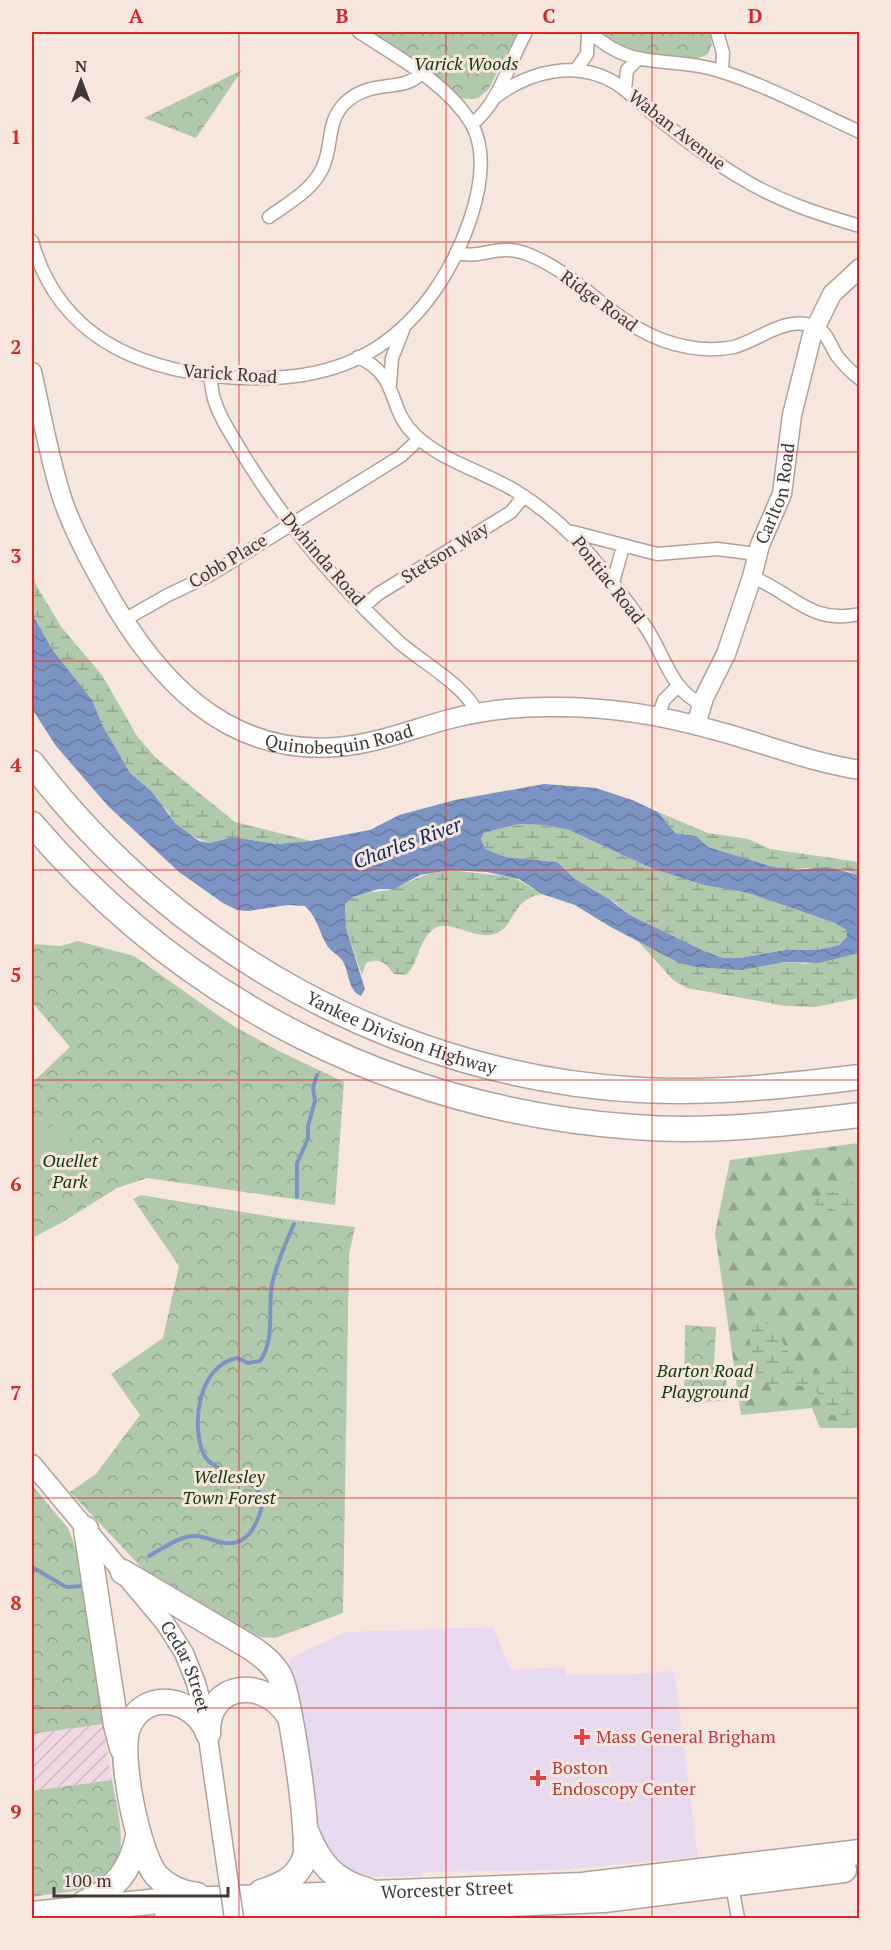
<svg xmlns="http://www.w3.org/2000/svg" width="891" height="1950" viewBox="0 0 891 1950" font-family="'PT Serif',serif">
	<defs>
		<pattern id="industrial-furrows" width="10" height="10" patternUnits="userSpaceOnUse" patternTransform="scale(1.5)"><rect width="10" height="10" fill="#f1d8e3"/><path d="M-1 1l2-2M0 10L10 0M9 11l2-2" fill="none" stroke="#d0bac3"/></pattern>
		<pattern id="forest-firs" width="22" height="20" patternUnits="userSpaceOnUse" patternTransform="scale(1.5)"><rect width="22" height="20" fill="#b0c9ac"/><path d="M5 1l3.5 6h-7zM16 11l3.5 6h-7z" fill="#91a48d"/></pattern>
		<pattern id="wetland-marsh" width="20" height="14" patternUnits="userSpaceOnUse" patternTransform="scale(1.5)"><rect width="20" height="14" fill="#b0c9ac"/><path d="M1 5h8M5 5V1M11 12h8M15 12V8" fill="none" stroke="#91a48d"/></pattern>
		<pattern id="park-crowns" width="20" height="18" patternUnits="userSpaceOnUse" patternTransform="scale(1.5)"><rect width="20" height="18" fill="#b0c9ac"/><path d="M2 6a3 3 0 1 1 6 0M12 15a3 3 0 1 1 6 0" fill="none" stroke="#91a48d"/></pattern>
		<pattern id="water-waves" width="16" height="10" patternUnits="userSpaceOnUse" patternTransform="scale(1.5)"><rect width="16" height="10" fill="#7c94c3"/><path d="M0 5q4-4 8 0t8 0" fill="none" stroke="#677a9f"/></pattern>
	</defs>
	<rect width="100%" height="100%" fill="#f7e6dd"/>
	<path fill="#e8daee" d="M493 1627 511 1670 564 1667 567 1675H620L674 1671 698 1857 559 1870 422 1872 421 1876 359 1877 338 1868 321 1837 302 1705 290 1670V1661L293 1657 345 1632Z"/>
	<path fill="url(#industrial-furrows)" d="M103 1724 112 1780 32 1791V1734Z"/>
	<path fill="url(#forest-firs)" d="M859 1143V1428H820L812 1408 741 1415 715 1233 730 1160Z"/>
	<path fill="url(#wetland-marsh)" d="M32 571 36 585 62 628 102 675 137 736 156 758 235 822 311 841 276 844 232 837 210 843 186 834 176 824 167 810 130 773 103 726 92 700 52 649 33 618Z
		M658 812 708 833 748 839 770 849 859 862V875L844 870 807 868 786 870 773 867 707 847 691 835 675 833Z
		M518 824 545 825 569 830 651 868 704 885 748 893 835 923 846 930 847 938 839 945 818 950H785L740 958H723L704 951 630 915 616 903 575 879 557 862 506 857 485 849 481 839 484 833Z
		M450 870 513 877 542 894C509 900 516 928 494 934 475 940 450 919 435 928 418 939 420 962 406 975L394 974C386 963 380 957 366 963L362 975 346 928 345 904C359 888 380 895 397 887 419 878 424 873 450 870Z
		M638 941 679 963 761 965 784 962 806 964 859 953V998L815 1007 786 1006 687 988 673 980Z
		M859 1163V1219L842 1211 815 1206 813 1203 818 1196 852 1186V1177Z
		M762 1321C787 1332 784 1364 812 1373 832 1379 838 1358 859 1364V1412L842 1417 828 1414 822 1398 815 1390 805 1386H771L758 1378 747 1328 752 1322Z"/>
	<path fill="url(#park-crowns)" d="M370 32H518L488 90 478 98 472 99 458 98 415 60Z
		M600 32H710L712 44 708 54C683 69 621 49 600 32Z
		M242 70 196 138 144 118Z
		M78 941 134 956 232 1025 279 1051 344 1082 335 1205 147 1178 117 1188 61 1223 32 1238V1083L70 1047 32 1002V944L61 946Z
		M141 1195 285 1219 355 1227 349 1255 343 1613 275 1638 259 1637 143 1569 70 1492 96 1474 140 1415 111 1374 163 1338 179 1266 133 1199Z
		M685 1325 716 1327 714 1363 726 1367 727 1401 684 1402Z
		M32 1485 68 1528 76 1549 103 1724 32 1734Z
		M112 1780C117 1812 135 1863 99 1883 81 1893 52 1893 32 1897V1791Z"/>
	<path fill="#b0c9ac" d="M59 1121 85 1164 57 1181 32 1138Z"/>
	<path fill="url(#water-waves)" fill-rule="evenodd" d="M32 614 52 649 92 700 103 726 130 773 152 792 176 824 199 841 210 843 232 837 276 844 311 841 370 830 399 815 455 800 544 784 596 788 632 800 658 812 675 833 696 836 708 847 773 867 796 870 827 867 859 875V953L819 963 784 962 742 970 696 967 679 963 609 926 575 905 542 894 519 879 487 872 450 870 420 875 394 889H379L353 897 345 904 346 928 365 989 361 996C347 990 350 972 342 960 338 955 332 952 328 947 319 933 318 918 305 906L288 905 248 911 237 910 223 903 179 872 108 806 56 746 32 709ZM518 824 545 825 569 830 651 868 704 885 748 893 835 923 846 930 847 937 839 945 818 950H785L740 958H723L704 951 630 915 609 899 575 879 557 862 506 857 485 849 481 839 484 833Z"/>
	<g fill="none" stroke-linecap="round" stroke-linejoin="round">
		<path stroke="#7c94c3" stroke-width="4" d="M297 1197V1163L308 1139V1126L315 1101 313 1088 317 1075
			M149 1556C162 1549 181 1535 195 1536 214 1537 230 1552 247 1536 253 1531 256 1523 259 1516 276 1476 215 1477 204 1455 190 1424 199 1365 237 1358L248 1363 260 1361C277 1336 266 1307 273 1280 278 1259 286 1243 294 1224
			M32 1567 66 1587 83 1586"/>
		<g stroke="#b1a198" stroke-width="15">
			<path id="street" d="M590 32C634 73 670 55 720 71 768 86 814 111 860 132
				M717 32 723 53 722 72
				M576 70 587 54 588 32
				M625 90 627 70 638 59
				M493 99C528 71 577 59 617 84 632 94 645 108 659 119 685 140 712 161 741 178 778 201 818 214 860 226
				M472 124C500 102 509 62 526 32
				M269 217C288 203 313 190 323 167 333 145 326 122 345 103 373 77 403 94 421 73
				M32 241C58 335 135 369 225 377 278 381 332 377 378 347 422 318 453 270 470 220 480 190 488 152 471 123 448 84 396 56 359 32
				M456 253C484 260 498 241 532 256 589 280 621 336 688 347 703 350 719 350 734 347 760 340 787 314 816 327 827 332 831 347 837 356 844 365 851 372 860 379
				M358 357C401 376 386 408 415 435 442 461 482 471 514 490 573 526 605 571 645 626 663 651 671 692 702 704
				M211 375C210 403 225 424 238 446 282 520 337 585 400 643 422 662 467 687 477 713
				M390 384 392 358 403 330
				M573 532 657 554 717 549 757 554
				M752 577C793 593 810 625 860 614
				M613 582 623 547
				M363 607 378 594 511 512 524 496
				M124 620 168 595 210 575 401 456 419 439
				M658 716 664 700 678 686
				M732 1886 738 1918"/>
		</g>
		<g stroke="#b1a198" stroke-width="21">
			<g id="secondary">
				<path id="s1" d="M32 372C42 415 49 459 63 501 74 532 89 560 105 588 155 678 225 756 337 747 375 744 410 730 446 720 479 711 513 707 547 707 602 706 657 714 710 729 761 742 808 762 860 770"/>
				<path id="s2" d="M696 725 704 698 726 654 752 577 760 545 782 494 792 415 812 335 832 294 860 268"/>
				<path id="s3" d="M32 1464 165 1623 184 1653 196 1683 205 1717 226 1864"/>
			</g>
		</g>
		<g stroke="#b1a198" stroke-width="27">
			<g id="highway">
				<path id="s4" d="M32 763C176 952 401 1077 640 1090 714 1094 786 1086 860 1077"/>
				<path d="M32 824C186 1004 397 1110 634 1127 710 1133 784 1124 860 1115"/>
				<path d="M86 1529 116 1725 122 1748"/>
				<path d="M123 1572 253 1649C264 1657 275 1665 281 1679 290 1700 312 1842 304 1860 296 1880 279 1886 261 1892"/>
				<path d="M208 1733C207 1682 264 1676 289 1716"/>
				<path d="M307 1833C319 1863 335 1882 367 1890"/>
				<path d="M197 1895C182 1893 167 1887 156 1875 138 1853 118 1755 128 1728 143 1688 195 1697 208 1733"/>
				<path d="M84 1903C116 1889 130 1871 138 1837"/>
				<path id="s5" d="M32 1914 159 1901 582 1885 860 1852"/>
				<path d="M167 1918 604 1900 844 1870"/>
			</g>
		</g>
		<use href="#street" stroke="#fff" stroke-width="12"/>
		<use href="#secondary" stroke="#fff" stroke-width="18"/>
		<use href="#highway" stroke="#fff" stroke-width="24"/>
		<g stroke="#b1a198" stroke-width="21" stroke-linecap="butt">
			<path id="secondary-bridge" d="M226 1864 234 1918"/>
		</g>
		<use href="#secondary-bridge" stroke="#fff" stroke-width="18"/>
	</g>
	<path fill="none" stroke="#d62828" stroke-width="1.5" stroke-opacity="0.55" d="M239 32V1918M446 32V1918M652 32V1918M32 242H860M32 452H860M32 661H860M32 870H860M32 1080H860M32 1289H860M32 1498H860M32 1708H860"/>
	<g fill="#e0444e" stroke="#f7e6dd" stroke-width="2">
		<path d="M579 1728h6v6h6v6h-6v6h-6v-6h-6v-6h6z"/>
		<path d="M535 1769h6v6h6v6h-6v6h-6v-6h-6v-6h6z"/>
	</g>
	<g text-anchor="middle" stroke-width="6" stroke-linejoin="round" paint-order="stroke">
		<g font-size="18" font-style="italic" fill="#11380a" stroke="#f7e6dd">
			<text x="466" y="70">Varick Woods</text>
			<text x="70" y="1167">Ouellet<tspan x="70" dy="21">Park</tspan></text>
			<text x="705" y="1377">Barton Road<tspan x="705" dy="21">Playground</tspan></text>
			<text x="229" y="1483">Wellesley<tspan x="229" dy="21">Town Forest</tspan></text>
		</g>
		<g font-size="18" fill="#3f3835" stroke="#f7e6dd">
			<text transform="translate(677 130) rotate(38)" y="6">Waban Avenue</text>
			<text transform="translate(599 301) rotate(36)" y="6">Ridge Road</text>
			<text transform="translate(230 374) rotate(4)" y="6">Varick Road</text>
			<text dy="6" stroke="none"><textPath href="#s2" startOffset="246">Carlton Road</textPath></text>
			<text transform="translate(445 553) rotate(-32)" y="6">Stetson Way</text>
			<text transform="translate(323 559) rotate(49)" y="6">Dwhinda Road</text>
			<text transform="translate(228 561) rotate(-31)" y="6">Cobb Place</text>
			<text transform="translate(608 580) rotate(52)" y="6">Pontiac Road</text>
			<text dy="6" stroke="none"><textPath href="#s1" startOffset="531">Quinobequin Road</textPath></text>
			<text dy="6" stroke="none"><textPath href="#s4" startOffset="465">Yankee Division Highway</textPath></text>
			<text dy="6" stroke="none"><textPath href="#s3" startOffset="256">Cedar Street</textPath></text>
			<text dy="6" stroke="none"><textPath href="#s5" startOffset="416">Worcester Street</textPath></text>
		</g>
		<g font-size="18" fill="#be3a42" stroke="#f7e6dd" text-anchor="start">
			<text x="596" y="1743">Mass General Brigham</text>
			<text x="552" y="1774">Boston<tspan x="552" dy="21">Endoscopy Center</tspan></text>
		</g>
		<g font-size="20" font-style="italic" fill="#0e2861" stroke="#f7e6dd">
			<text transform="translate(407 843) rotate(-20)" y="7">Charles River</text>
		</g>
	</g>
	<rect width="891" height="1950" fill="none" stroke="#f7e6dd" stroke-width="66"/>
	<g transform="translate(81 81)" stroke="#f7e6dd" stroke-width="4.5" paint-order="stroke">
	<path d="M0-4.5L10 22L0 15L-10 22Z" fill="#3f3835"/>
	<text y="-9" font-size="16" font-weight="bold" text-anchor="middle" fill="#3f3835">N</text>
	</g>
	<path d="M54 1887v9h174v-9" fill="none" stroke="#3f3835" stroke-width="3"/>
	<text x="63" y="1887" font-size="18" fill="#3f3835" stroke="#f7e6dd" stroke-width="4.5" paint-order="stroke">100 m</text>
	<rect x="33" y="33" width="825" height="1884" fill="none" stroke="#d62828" stroke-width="2"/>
	<g font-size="20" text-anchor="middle" font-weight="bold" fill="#d62828">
		<text x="136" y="23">A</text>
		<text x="342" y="23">B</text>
		<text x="549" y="23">C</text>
		<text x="755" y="23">D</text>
		<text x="16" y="144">1</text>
		<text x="16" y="354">2</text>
		<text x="16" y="563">3</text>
		<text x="16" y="772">4</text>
		<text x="16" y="982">5</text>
		<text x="16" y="1191">6</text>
		<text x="16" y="1400">7</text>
		<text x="16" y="1610">8</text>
		<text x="16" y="1819">9</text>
	</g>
</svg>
